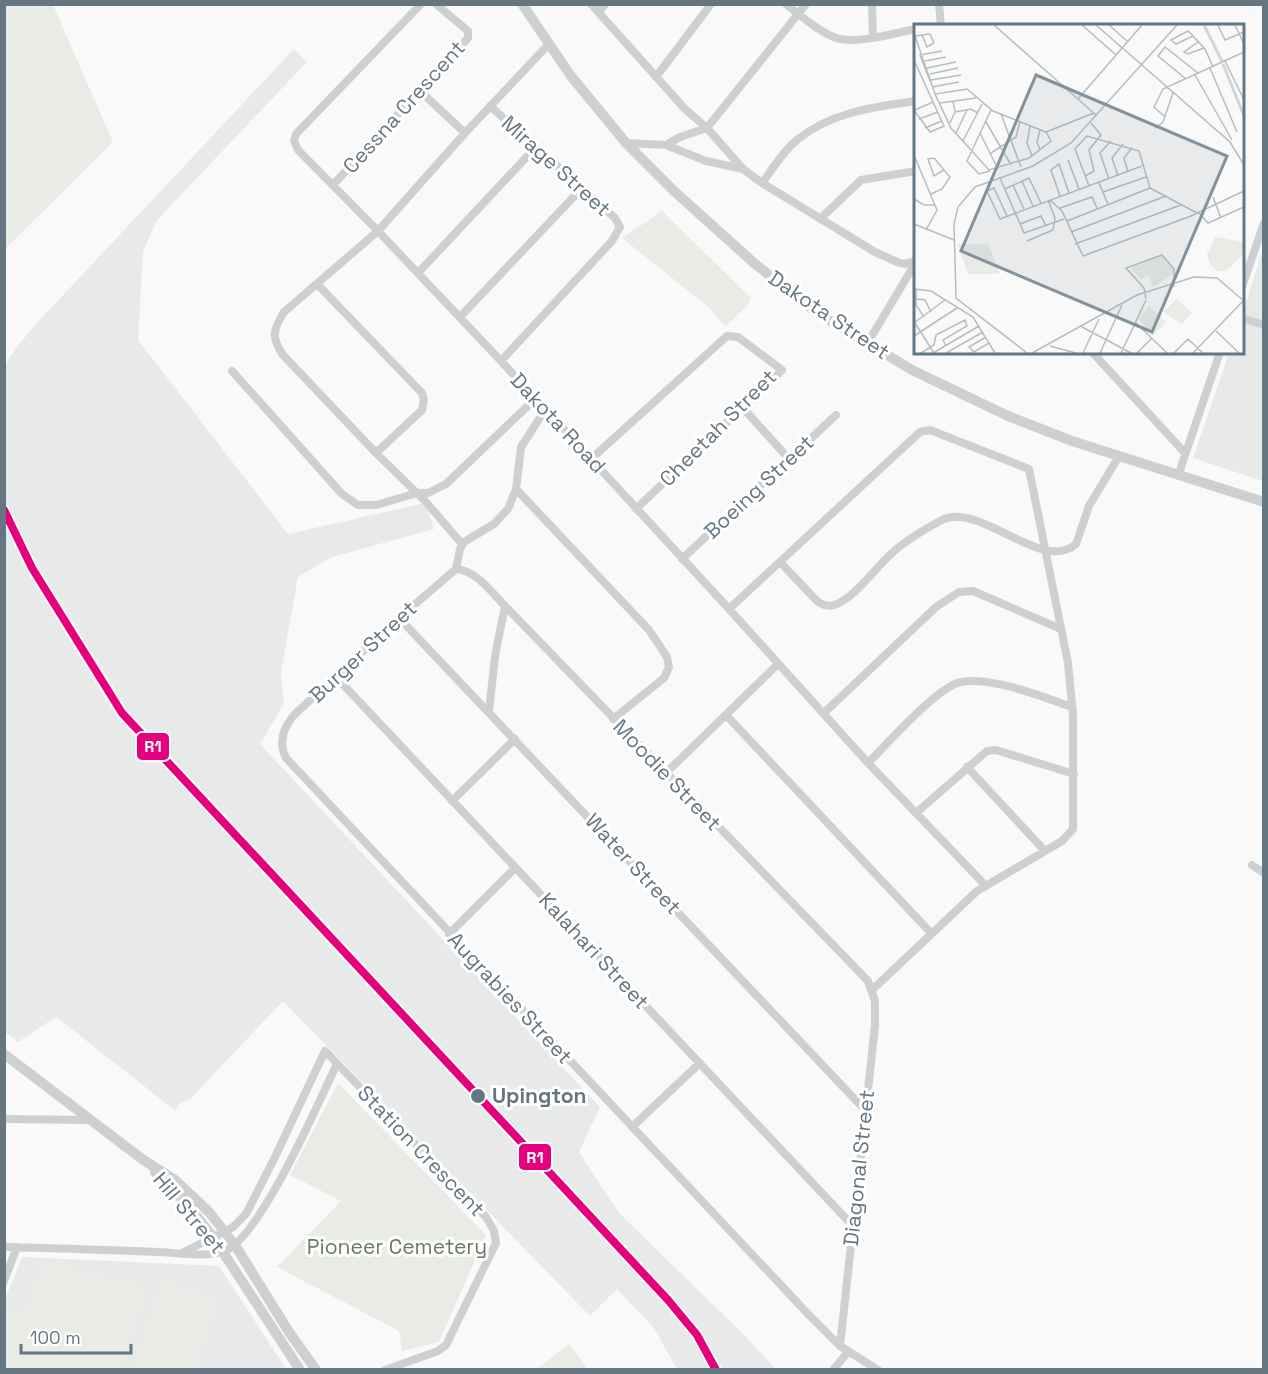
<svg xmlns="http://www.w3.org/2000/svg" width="1268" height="1374" viewBox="0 0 1268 1374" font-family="'Space Grotesk',sans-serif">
	<rect width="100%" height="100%" fill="#f9f9f9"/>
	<path fill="#e8e9e9" d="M294 49 307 62 157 220 143 251 138 340 288 534 425 503 434 529 332 557 298 577 281 672 284 704 260 744 600 1107 579 1152 605 1192 621 1215 742 1333 776 1369H677L654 1328 617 1289 590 1316 283 1001 191 1098 179 1104 176 1111 56 1017 18 1042 5 1032 4 366 16 348 36 324Z
		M1263 249V481L1193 458 1229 353 1242 352 1243 312Z
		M22 1257 219 1266 286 1369H5L4 1302Z"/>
	<path fill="#e8ebe6" d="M5 4 53 5 113 142 5 249Z
		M662 211 751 298 746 307 725 327 712 310 622 238Z
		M338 1083 486 1235 439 1342 402 1351 399 1331 277 1267 341 1201 290 1175Z
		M43 1262 149 1286 121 1369H5V1319L8 1310 23 1316Z
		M163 1279 220 1299 195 1369H130Z
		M569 1344 588 1369H537Z"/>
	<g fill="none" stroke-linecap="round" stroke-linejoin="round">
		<path stroke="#cecfd0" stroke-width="8" d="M421 4 296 134 294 141 298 150 378 231 501 361 729 609 868 763 986 886
			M591 4 685 109 707 128 743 169 762 183 875 252 897 262 904 264 916 261
			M786 4C800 15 825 37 841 39 862 43 894 33 916 29
			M872 4 873 37
			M939 4 941 26
			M598 12 605 4
			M656 77 711 4
			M419 90 465 133
			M490 106 615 218 620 227 612 241 501 361
			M626 143 666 145 706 161 743 169
			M666 145 680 137 707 128 806 4
			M762 183C773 169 783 151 797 140 831 112 874 107 916 101
			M333 185 468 38V31L436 4
			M820 219 861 180 916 171
			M418 273 535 148
			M318 285 422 393 424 400 422 410 376 453
			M1242 287 1264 223
			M460 317 582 188
			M1242 318 1264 325
			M867 344 916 262
			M1092 352 1185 453
			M232 371 342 494 358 505H376L417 493H428L446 484 535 399
			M743 408 789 459
			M591 459 727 336 738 337 782 370 636 509
			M1179 473 1220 352
			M516 489 649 630 667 657 669 667 664 678 613 719
			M462 544 426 502 376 453 283 355C271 337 273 330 284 312L378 231 465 133 548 45
			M682 559 836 415
			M780 562 817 601C822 605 827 607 834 605 854 599 876 567 892 553 906 540 925 529 942 520 980 501 1042 574 1076 544L1089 506 1119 456
			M456 569 399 618 294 715C283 728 278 742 286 758L809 1315 840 1346 878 1370
			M456 569C476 570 492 593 505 606L868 981 875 1001V1026L840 1346
			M456 569 460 549 464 542 494 524 508 509 516 489 521 447 545 410
			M729 609 920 432 930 430 1029 469 1068 663 1073 714V829L1062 841 977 891 872 990
			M399 618 866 1111
			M336 677 852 1225
			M489 712 495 656 505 606
			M824 713 936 607 959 592 973 591 1061 629
			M726 715 931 933
			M868 763C886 745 938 686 961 682 991 676 1043 697 1072 707
			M967 767 1045 851
			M666 773 778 664
			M452 801 515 739
			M916 813 987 751 996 750 1074 774
			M1252 865 1264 873
			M449 934 515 868
			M4 1119 90 1120
			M632 1127 700 1063
			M4 1247C56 1248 108 1250 159 1252 177 1253 212 1258 227 1250 263 1231 317 1105 337 1064
			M182 1253 233 1227 246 1214 275 1157 325 1051 486 1217 494 1231 496 1243 446 1345 438 1351 385 1370
			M4 1281 17 1247
			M833 1370 848 1352"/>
		<path stroke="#cecfd0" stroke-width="10" d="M522 4 571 76 626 143 674 191 754 263 816 312 912 370 1008 416 1072 441 1264 502
			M4 1054 142 1159 175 1180 209 1212 235 1245 289 1332 316 1370
			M155 1172 191 1209 213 1237 300 1370"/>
		<g stroke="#fff" stroke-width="12">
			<path id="rail-1" d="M4 510 32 568 122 713 668 1300 697 1335 716 1370"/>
		</g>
		<use href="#rail-1" stroke="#e5007d" stroke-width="8"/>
	</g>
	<circle fill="#657683" stroke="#fff" stroke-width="2" cx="478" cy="1096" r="8"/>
	<g text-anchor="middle" stroke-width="6" stroke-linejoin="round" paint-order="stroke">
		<g font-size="21" fill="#657683" stroke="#fff">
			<text transform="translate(404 107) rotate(-48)" y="7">Cessna Crescent</text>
			<text transform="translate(556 166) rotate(42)" y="7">Mirage Street</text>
			<text transform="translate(829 315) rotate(34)" y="7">Dakota Street</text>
			<text transform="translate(558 423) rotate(47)" y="7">Dakota Road</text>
			<text transform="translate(718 428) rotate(-45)" y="7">Cheetah Street</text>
			<text transform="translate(759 487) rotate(-43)" y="7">Boeing Street</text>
			<text transform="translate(363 652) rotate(-43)" y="7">Burger Street</text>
			<text transform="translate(667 775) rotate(46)" y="7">Moodie Street</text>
			<text transform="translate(633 864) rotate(47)" y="7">Water Street</text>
			<text transform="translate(594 951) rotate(47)" y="7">Kalahari Street</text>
			<text transform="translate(510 998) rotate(47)" y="7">Augrabies Street</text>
			<text transform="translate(421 1151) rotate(46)" y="7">Station Crescent</text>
			<text transform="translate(859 1168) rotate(-84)" y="7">Diagonal Street</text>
			<text transform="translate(189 1213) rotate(50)" y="7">Hill Street</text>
		</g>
		<g font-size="21" font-weight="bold" fill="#657683" stroke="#fff" text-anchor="start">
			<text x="492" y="1103">Upington</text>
		</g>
		<g font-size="21" fill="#687a64" stroke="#fff">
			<text x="397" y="1254">Pioneer Cemetery</text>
		</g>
	</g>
	<g transform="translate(914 24)">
		<rect width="330" height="330" fill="#f9f9f9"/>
		<path d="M301 213 330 218V230L312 247H303L296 240 293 230ZM43 220H74L86 250H54ZM247 232 259 245 258 251 239 263 234 251 227 256 217 244ZM263 275 278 289 268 300 249 288ZM235 282 252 298 239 312 225 295Z" fill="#e8ebe6"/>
		<path fill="none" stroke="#ced6d9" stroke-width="3" d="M290 1 308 37M309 40 330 92"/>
		<path fill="none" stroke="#b5bdc3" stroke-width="1.5" d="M80 1 182 91M168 1 202 31M182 1 316 118 330 141M195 1 213 17M304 1 311 16 330 8M321 1 330 20M8 11 13 23 20 19 16 10H15L1 12 21 70M279 12 262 20 257 16 274 7 279 12 291 25 299 43M284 18 270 28 274 30 290 24M0 36 30 102 16 108 0 86M11 37 32 33M311 37 330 76M13 44 42 38M296 44 323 108M16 50 44 44M281 51 318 116M272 55 244 32 251 23 284 49M17 56 47 51M16 57 6 31 28 27M18 63 45 58M53 65 79 87 132 108 137 117 115 134 75 146 37 104 21 70ZM164 75 228 1M26 79 62 74M1 86 19 78M41 88 57 85 64 89M87 90 107 143M250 92 240 83 249 65 330 28M5 95 24 88M72 98 97 141M36 99 41 88 39 77M116 102 113 119 118 132M11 104 28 97M241 104 249 98 259 69M132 108 180 89M42 109 53 86M66 109 84 145M49 117 68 80M126 126 123 118 126 106M77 129 102 113 106 98M0 131 23 186 12 206M154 136 165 165M76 147 65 150 53 137 77 86M214 148 210 134 218 124M171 152 180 147 175 126 187 111 177 99M204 152 198 134 209 120M86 154 110 209 150 195M195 155 186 129 197 117M108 157 119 182M185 159 194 180M99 161 110 185M175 162 161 125 173 112 225 127 236 164M236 164 283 189M91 165 115 154 127 179M189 168 232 153M17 170 28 165 36 153 20 134 14 135 20 152 30 146M146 172 137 146 145 140 155 169M299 173 307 194M0 175 10 181H21M136 176 148 187 169 232 277 192 330 167M146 184 178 173 183 184M285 189 294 199 330 183M93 192 80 164 73 167 86 195 228 142M153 197 236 164M0 200 40 216M106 200 127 192 132 202M157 208 252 172M113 217 139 206 141 194 134 176M161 220 267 181M0 265 17 267 59 293 81 329M2 265V281L10 293M2 275 11 276 17 288M232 275 230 264 212 244 248 231 260 245V263M221 298 253 329M0 299 31 276M1 299 20 329M168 303 217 329M302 307 325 329M0 312 43 284M72 313 55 323 60 328 75 319M136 322 162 329M7 329 20 321 22 311 51 296 53 302 29 316 32 322M19 329 65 302M32 329 69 308M113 329 42 274 40 200 44 183 61 163 119 142 157 119 263 1M118 329 223 271 280 253 303 254 330 277M169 329 185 295M186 329 208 281M207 329 232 276M223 329 238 314M260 329 274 315 289 329M279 329 330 276"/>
		<path fill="#84929c" fill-opacity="0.15" stroke="#84929c" stroke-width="3" d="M122 51 313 132 238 308 47 227Z"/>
		<rect width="330" height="330" fill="none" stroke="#657683" stroke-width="3"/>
	</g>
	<g stroke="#fff" stroke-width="2">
		<rect x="136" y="732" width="34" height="29" rx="6" fill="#e5007d"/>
		<rect x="518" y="1143" width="34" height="28" rx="6" fill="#e5007d"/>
	</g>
	<g font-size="16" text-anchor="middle" font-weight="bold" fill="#fff">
		<text x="153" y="752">R1</text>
		<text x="535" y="1163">R1</text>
	</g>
	<rect width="1268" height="1374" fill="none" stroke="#657683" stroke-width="12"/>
	<path d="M21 1344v9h110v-9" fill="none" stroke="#657683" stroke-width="3"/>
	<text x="30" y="1344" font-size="18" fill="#657683" stroke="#ffffff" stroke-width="4.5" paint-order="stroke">100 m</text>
</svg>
